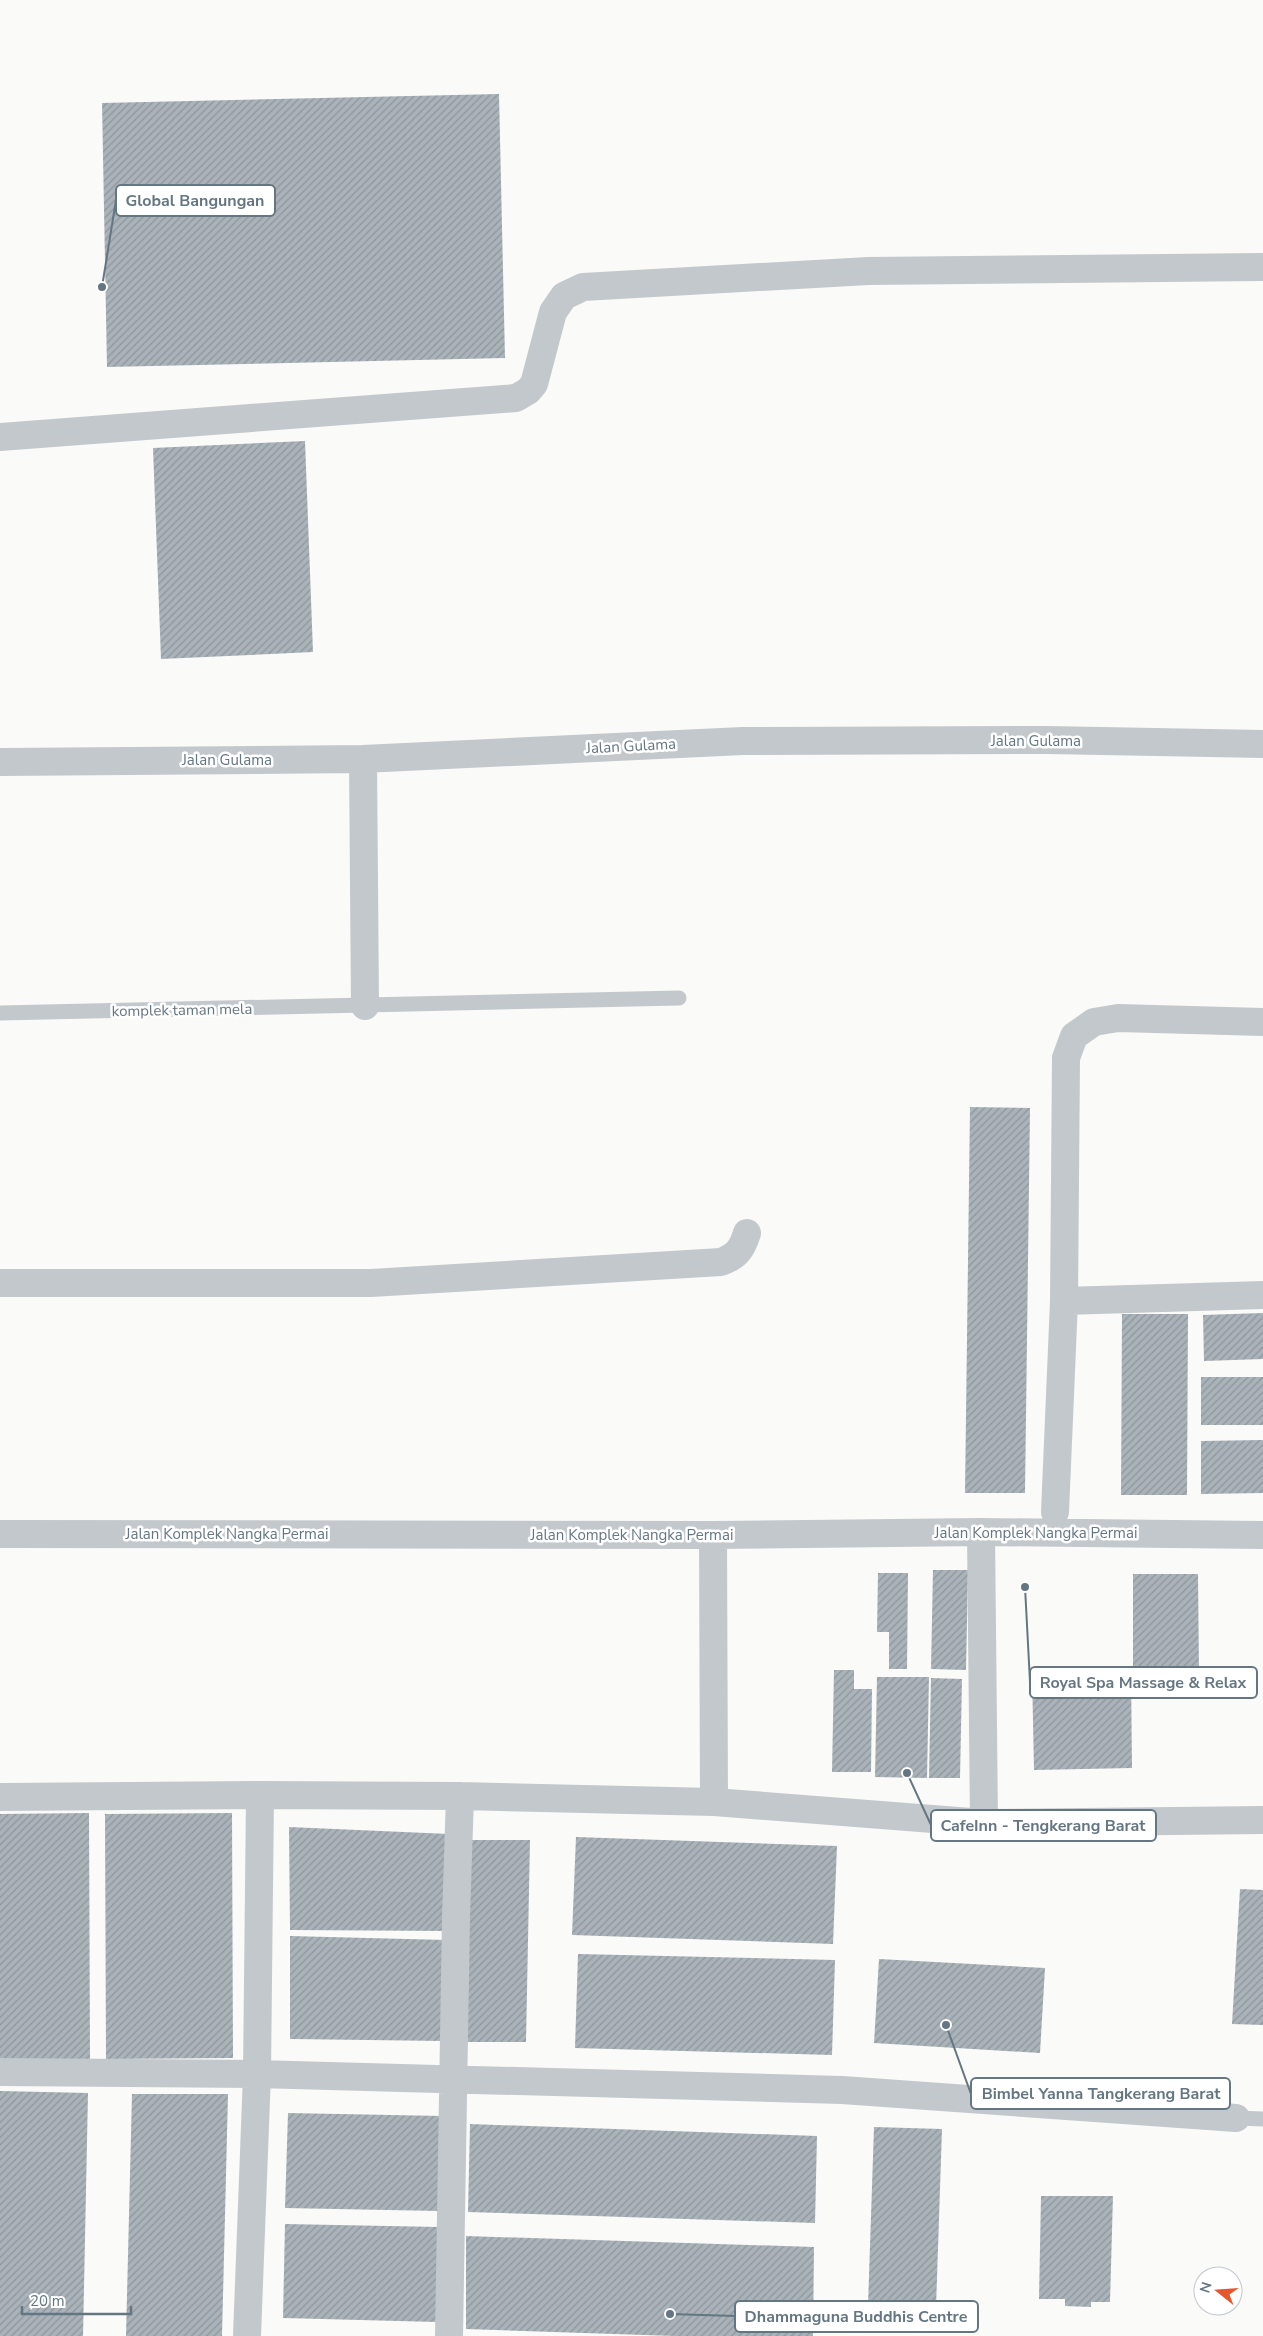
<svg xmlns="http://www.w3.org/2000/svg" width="1263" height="2336" viewBox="0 0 1263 2336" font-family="'Nunito Sans',sans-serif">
	<defs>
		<pattern id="building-hatch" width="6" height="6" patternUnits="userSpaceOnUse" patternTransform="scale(1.25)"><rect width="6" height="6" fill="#aab3b9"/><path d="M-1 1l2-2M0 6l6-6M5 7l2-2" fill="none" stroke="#8e969c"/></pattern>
	</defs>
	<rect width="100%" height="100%" fill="#fafaf8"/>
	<path fill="url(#building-hatch)" d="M499 94 505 358 107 367 102 103Z
		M305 441 313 652 161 659 153 448Z
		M970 1107 1030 1108 1025 1493H965Z
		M1263 1313V1359L1204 1361 1203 1315Z
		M1122 1314H1188L1187 1495H1121Z
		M1201 1377H1263V1425H1201Z
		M1263 1440V1493L1201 1494V1441Z
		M933 1570H968L966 1670 931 1669Z
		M878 1573H908L907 1669H889V1632H877Z
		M1133 1574H1198L1199 1671 1133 1672Z
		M834 1670H854V1689H872L871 1772H832Z
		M1131 1672 1132 1768 1034 1770 1032 1674Z
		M877 1677H929L927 1778 875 1777Z
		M931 1678 962 1679 960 1778H929Z
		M89 1813 90 2061 0 2062V1814Z
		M232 1813 233 2058 106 2059 105 1814Z
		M289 1827 449 1834 447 1931 290 1930Z
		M576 1837 837 1846 833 1944 572 1935Z
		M465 1840H530L526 2042H462Z
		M1240 1889 1263 1890V2025L1232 2024Z
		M290 1936 446 1940 444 2041 290 2039Z
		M578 1954 835 1960 832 2055 575 2048Z
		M879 1959 1045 1968 1040 2053 874 2043Z
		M0 2091 88 2093 83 2336H0Z
		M132 2094H228L222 2336H126Z
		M288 2113 442 2116 439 2211 285 2208Z
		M470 2124 817 2136 815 2223 468 2212Z
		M874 2127 942 2129 936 2308 868 2306Z
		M1041 2196H1113L1110 2302H1091V2307L1065 2306V2299H1039Z
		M285 2224 439 2227 437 2322 283 2318Z
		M466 2236 814 2247 813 2336H675L466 2329Z"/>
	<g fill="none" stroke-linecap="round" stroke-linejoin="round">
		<path stroke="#c3c8cc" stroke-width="15" d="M0 1013 679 998
			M1236 2118 1263 2119"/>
		<path stroke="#c3c8cc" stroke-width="28" d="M0 437 516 398 528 391 534 384 553 312 564 296 583 287 868 271 1263 267
			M363 759 365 1006
			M0 762 363 759 743 741 1047 740 1263 744
			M0 1283H371L721 1262C737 1256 742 1249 747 1233
			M1064 1301 1263 1295
			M1055 1512 1064 1301 1066 1058 1074 1036 1094 1022 1118 1018 1263 1022
			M981 1532 984 1823
			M0 1534 713 1535 981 1532 1263 1535
			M713 1535 714 1802
			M0 1797 260 1795 460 1796 714 1802 984 1823 1263 1820
			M0 2072 257 2074 842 2090 1236 2118
			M247 2336 257 2074 260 1795
			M449 2336 456 1917 460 1796"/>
	</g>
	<g text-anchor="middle" stroke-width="5" stroke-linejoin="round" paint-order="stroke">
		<g font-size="15" fill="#657683" stroke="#fff">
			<text x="1036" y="746">Jalan Gulama</text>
			<text transform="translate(631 746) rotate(-3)" y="5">Jalan Gulama</text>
			<text x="227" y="765">Jalan Gulama</text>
			<text transform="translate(182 1010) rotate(-1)" y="5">komplek taman mela</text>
			<text x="1036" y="1538">Jalan Komplek Nangka Permai</text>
			<text x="227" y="1539">Jalan Komplek Nangka Permai</text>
			<text x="632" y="1540">Jalan Komplek Nangka Permai</text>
		</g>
	</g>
	<path fill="none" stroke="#657683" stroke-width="2" d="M102 287L116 200M1025 1587L1030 1682M907 1773L931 1825M946 2025L971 2094M670 2314L735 2316"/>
	<g fill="#657683" stroke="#fff" stroke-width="2">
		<circle cx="102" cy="287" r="5"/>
		<circle cx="1025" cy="1587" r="5"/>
		<circle cx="907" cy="1773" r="5"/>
		<circle cx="946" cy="2025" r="5"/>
		<circle cx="670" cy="2314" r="5"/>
	</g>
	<g fill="#fff" stroke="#657683" stroke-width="2">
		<rect x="116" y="185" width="159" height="31" rx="5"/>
		<rect x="1030" y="1667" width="227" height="31" rx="5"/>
		<rect x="931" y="1810" width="225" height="31" rx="5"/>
		<rect x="971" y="2078" width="259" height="31" rx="5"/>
		<rect x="735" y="2301" width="243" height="31" rx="5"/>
	</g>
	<g font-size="16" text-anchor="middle" font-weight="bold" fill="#657683">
		<text x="195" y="206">Global Bangungan</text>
		<text x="1143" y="1688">Royal Spa Massage &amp; Relax</text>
		<text x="1043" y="1831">CafeInn - Tengkerang Barat</text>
		<text x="1101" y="2099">Bimbel Yanna Tangkerang Barat</text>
		<text x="856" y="2322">Dhammaguna Buddhis Centre</text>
	</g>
	<g transform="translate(1218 2291) rotate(287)"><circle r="24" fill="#ffffff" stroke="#c1c8cd"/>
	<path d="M0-4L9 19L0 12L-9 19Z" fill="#e4572e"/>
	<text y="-8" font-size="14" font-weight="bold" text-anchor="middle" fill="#657683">N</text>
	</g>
	<path d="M22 2306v8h109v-8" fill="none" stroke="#657683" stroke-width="2.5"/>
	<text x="30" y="2306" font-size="15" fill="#657683" stroke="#ffffff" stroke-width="4" paint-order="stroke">20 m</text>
</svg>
